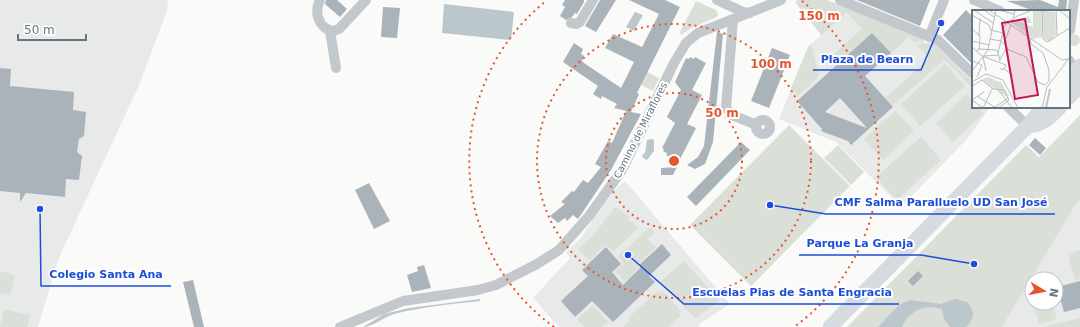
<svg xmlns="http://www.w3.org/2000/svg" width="1080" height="327" viewBox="0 0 1080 327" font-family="'DejaVu Sans',sans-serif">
	<rect width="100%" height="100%" fill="#fafaf8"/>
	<path fill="#e8e9e9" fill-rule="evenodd" d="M0 0H168L167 11 139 85 58 260 38 327H0Z
		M826 0 921 38 973 89V107H990L968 138 901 207 836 142 779 119 808 47 821 35 815 27Z
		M625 181 730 304 698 325 700 327H559L533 298 570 258 566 252 580 239 603 205 617 188Z
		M1077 201H1080V327H1002ZM1032 279H1056V303H1032Z"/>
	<path fill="#dadfd7" d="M798 0H827L921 38 925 41 914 42 909 37 891 53 872 33 847 56 843 64 834 54 862 29 847 12 821 35 795 2Z
		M696 1 716 10 718 15 715 18 691 28 681 35 680 32Z
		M1068 40a6 6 0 1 1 12 0a6 6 0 1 1-12 0Z
		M929 43H934L973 82V89L944 60 892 106 885 98 929 59 917 45Z
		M811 44 819 76 798 96 791 88 808 47Z
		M945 64 965 86 920 126 901 104Z
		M647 72 659 78 653 91 641 85Z
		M967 94 973 101V107H979L984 113 953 142 936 123Z
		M895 111 914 131 883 160 864 139Z
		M1080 115V201L1077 202 1002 327H847L1026 145 1039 157Z
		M789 125 850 186 751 286 690 225Z
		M921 137 941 160 897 200 876 177Z
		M838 145 864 172 851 185 824 158Z
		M615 207 630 217 628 220 639 227 613 252 606 245 589 260 578 249 593 236Z
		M650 227 655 232 648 239 656 247 637 265 639 267 625 282 615 271 623 263 618 256Z
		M1080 250V279L1075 281 1068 254Z
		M684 261 720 301 695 318 660 282Z
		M0 271 15 275 10 295 0 293Z
		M658 290 661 293 663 291 681 311 679 313 681 315 668 327H623L630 321 628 318 643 304 646 306 644 303Z
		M1033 303H1052L1057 319 1039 324Z
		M593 305 608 322 602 327H584L577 319Z
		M4 309 30 315 27 327H0Z
		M1080 318V327H1044Z"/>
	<path fill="#bbc7cb" d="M444 4 514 12 511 40 442 33Z
		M635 12 643 15 634 31 626 27Z
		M652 139 654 140V151L647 160 643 158 642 155 645 153 647 140Z
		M480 299V301C452 304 422 307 394 314 384 317 372 327 363 327L384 314 409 308Z
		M955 299 967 302C975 310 975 320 966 327H950L944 319 942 309C924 304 910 310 902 327H878L899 305 910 300 941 304Z"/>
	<path fill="#aab3b9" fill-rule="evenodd" d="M326 0H337L347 9 340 17 325 4Z
		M565 0H584V2L577 14 575 13 572 17 566 20 560 16 565 7 562 5Z
		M600 0H616L596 32 585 26Z
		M629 0H665L680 7 637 93 639 94 631 112 614 108 617 104 602 96 601 99 593 94 598 86 563 62 574 43 583 49 581 54 584 56 582 61 584 63 621 88 634 62 605 48 613 34 642 47 659 14Z
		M857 0H930L920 26Z
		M1040 0 1058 7 1059 0H1067L1066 11H1034L1007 1Z
		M383 7 400 8 397 38 381 37Z
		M966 10 973 17V65L943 35Z
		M717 32 723 34 713 142 705 164 695 169 687 165 698 157 704 146Z
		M872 33 891 53 865 76 893 107 851 145 848 141 821 131 822 129 797 101ZM840 98 867 128 825 112Z
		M772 48 790 55 769 108 751 101Z
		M690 57 694 59 695 57 706 63 692 90 702 95 687 124 696 128 679 161 666 155 667 153 663 151 664 149 662 148 675 123 667 117 681 90 675 82 686 58 689 59Z
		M0 68 11 69 10 86 74 92 73 110 86 112 84 136 79 139 77 152 82 156 79 180 66 179 65 197 26 193 20 202V193L0 191Z
		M626 111 641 114 611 170 578 219 573 215 567 221 565 218 558 223 550 216 565 204 561 202 572 191 574 192 583 180 588 183 601 167 595 164 608 141 612 143Z
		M1035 138 1046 148 1040 155 1029 145Z
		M741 142 750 150 696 206 687 197Z
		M677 167 673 175H661V168Z
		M369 183 390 221 374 229 355 190Z
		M662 244 671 255 649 276 655 282 613 322 592 301 575 317 561 301 588 276 582 270 606 247 621 264 612 272 623 285 641 267 639 265Z
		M424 265 431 288 412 292 407 275 418 271 417 267Z
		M918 271 923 276 913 286 908 281Z
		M193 280 204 327H194L183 282Z
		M1080 281V308L1064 312 1057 287Z"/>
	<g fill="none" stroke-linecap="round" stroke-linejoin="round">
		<path stroke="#c3c8cc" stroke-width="10" d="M320 0C314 12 318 28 333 31L339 29 366 0
			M717 0 743 12 750 13
			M840 0 938 40 973 74
			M974 0 1000 11
			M733 19 726 108 732 115 757 125
			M571 23 576 24 580 22 593 0
			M1070 30 1074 0
			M330 31 336 68
			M929 37 944 0
			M1069 60 1078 76
			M1008 107 1028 126
			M756 127a7 7 0 1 1 14 0a7 7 0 1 1-14 0Z
			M340 327 403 301 478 290 496 285 537 264 559 250 589 216 622 170 674 63 686 43 698 33 781 0"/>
		<path stroke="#d6dbdf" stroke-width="15" d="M1069 78 1080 66
			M1069 97 1080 86
			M1028 126C1043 125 1050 117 1060 107
			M830 327 1028 126 1043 107"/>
	</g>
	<g fill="none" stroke="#e4572e" stroke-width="2" stroke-dasharray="2 4">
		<circle cx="674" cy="161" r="68"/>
		<circle cx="674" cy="161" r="137"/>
		<path d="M554 327A205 205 0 0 1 546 1M802 1A205 205 0 0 1 794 327"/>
	</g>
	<g text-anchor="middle" stroke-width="4" stroke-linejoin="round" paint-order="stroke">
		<g font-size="10" fill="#657683" stroke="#fff">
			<text transform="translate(640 130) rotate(-63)" y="4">Camino de Miraflores</text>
		</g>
	</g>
	<g transform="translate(972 10)">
		<rect width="98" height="98" fill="#fafaf8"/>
		<path d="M61 0H69L70 27 61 29 38 12 43 9 50 13 56 6 60 13H51L61 17ZM70 0 83 2 84 24 78 32 72 29ZM16 67 30 73 36 88 10 70Z" fill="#dadfd7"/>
		<path fill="none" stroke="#bbc7cb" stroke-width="2" d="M74 98 78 79"/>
		<path fill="none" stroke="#b5bdc2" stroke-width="1" d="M2 0 21 13M12 0 22 7M17 0 90 50 96 49M26 0 42 4M70 0 71 29 75 32 98 18M84 0 85 25M87 0 98 9M0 5 17 15 19 21M41 8 60 0M0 19 8 26 7 40M19 20 31 23M7 26 8 8M58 28 59 34 71 43 77 60V71M18 29 29 31 37 40 54 47 66 72 73 75 77 71M0 31 17 35M29 31 32 16 41 9 43 0M32 33 39 15M0 37 10 46 34 55 32 59M4 41 7 39 25 40 28 50M26 43 29 31M12 46 27 45M11 47 14 61M1 51 10 55 5 67M27 51 35 37M28 59H32L41 65M0 61 16 40 24 0M0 72 14 64 31 70 46 98M0 76 10 70 21 79 33 80 37 90 26 98M27 81 40 98M5 86 24 98M23 97 36 88M11 98 0 90 12 82M11 98 20 79M70 98 75 77 98 47"/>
		<path fill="#c2185b" fill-opacity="0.15" stroke="#c2185b" stroke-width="2" d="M53 9 66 85 43 89 30 13Z"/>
		<rect width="98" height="98" fill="none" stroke="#657683" stroke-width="2"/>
	</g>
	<circle cx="674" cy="161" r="6" fill="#e4572e" stroke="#fff" stroke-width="2"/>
	<g font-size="12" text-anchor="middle" font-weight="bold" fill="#e4572e" stroke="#fff" stroke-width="4" stroke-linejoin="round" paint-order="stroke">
		<text x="819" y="20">150 m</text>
		<text x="771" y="68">100 m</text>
		<text x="722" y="117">50 m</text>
	</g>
	<path fill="none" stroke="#1d4ed8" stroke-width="1.5" d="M941 23L921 70H813M770 205L826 214H1055M974 264L921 255H799M40 209L41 286H171M628 255L684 304H899"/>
	<g fill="#1d4ed8" stroke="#fff" stroke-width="1.5">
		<circle cx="941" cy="23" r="4"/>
		<circle cx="770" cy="205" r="4"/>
		<circle cx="974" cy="264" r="4"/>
		<circle cx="40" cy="209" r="4"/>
		<circle cx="628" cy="255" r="4"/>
	</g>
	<g font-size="11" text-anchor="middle" font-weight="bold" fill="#1d4ed8" stroke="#fff" stroke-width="4" stroke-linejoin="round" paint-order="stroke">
		<text x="867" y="63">Plaza de Bearn</text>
		<text x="941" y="206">CMF Salma Paralluelo UD San José</text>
		<text x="860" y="247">Parque La Granja</text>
		<text x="106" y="278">Colegio Santa Ana</text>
		<text x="792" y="296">Escuelas Pias de Santa Engracia</text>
	</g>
	<g transform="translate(1044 291) rotate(100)"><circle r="19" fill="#ffffff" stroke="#c1c8cd"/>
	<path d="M0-3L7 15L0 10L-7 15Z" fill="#e4572e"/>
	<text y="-6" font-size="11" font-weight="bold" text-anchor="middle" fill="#657683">N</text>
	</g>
	<path d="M18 34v6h68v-6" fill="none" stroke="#657683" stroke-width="2"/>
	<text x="24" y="34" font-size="12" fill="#657683" stroke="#ffffff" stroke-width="3" paint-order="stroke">50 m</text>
</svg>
